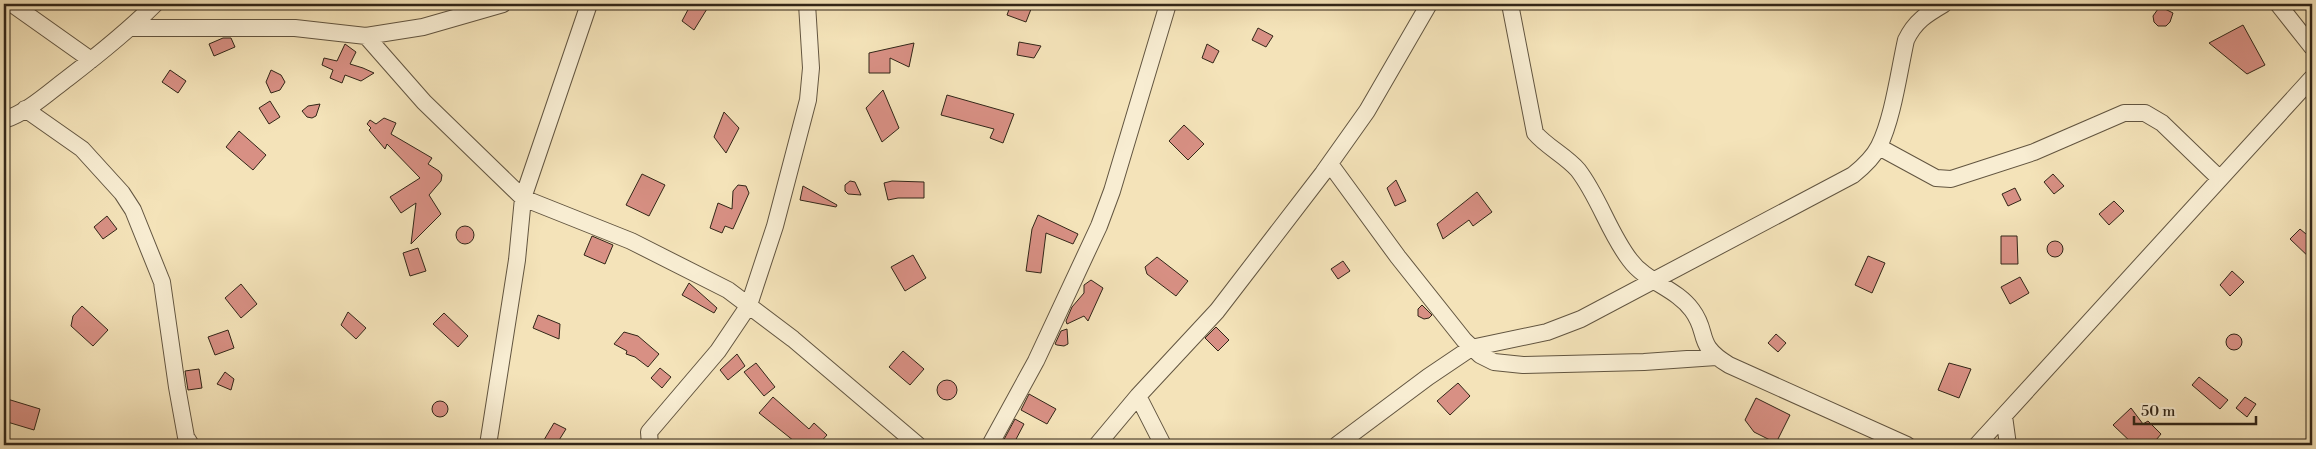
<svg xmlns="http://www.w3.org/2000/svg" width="2316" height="449" viewBox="0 0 2316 449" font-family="'Libre Bodoni',serif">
	<rect width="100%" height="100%" fill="#f4e3b9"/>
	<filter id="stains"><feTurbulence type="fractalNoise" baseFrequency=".004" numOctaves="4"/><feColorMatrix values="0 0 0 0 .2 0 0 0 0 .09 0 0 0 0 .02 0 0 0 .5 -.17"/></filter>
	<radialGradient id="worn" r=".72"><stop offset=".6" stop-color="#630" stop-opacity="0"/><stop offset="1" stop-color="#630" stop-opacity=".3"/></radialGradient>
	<path fill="#d89084" stroke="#322618" d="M691 4H710L694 30 682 21Z
		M1011 4H1033L1026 22 1007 15Z
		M2158 9H2165L2173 13 2170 22 2166 26H2158L2154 22 2153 16Z
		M2243 25 2265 65 2247 74 2209 43Z
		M1258 28 1273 36 1266 47 1252 40Z
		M223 38H231L235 47 214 56 209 44Z
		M1019 42 1041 46 1034 58 1017 55Z
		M914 43 909 67 890 58V73H869V53Z
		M345 44 356 52 350 64 363 68 374 73 361 81 345 75 342 83 330 78 333 70 322 65 324 58 337 61Z
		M1207 44 1219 51 1213 63 1202 58Z
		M170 70 186 81 178 93 162 82Z
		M271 70 281 75 285 82 280 90 271 93 266 82Z
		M883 90 899 128 882 142 866 108Z
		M947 95 1014 114 1003 143 990 138 994 129 941 115Z
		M270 101 280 117 269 124 259 108Z
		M320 104 316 116 312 118 307 117 302 111 308 106Z
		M724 112 739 128 726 153 714 137Z
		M384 118 396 123 391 134 432 158 428 164 439 171 442 175 441 181 429 195 441 214 411 244 416 203 401 213 390 197 420 178 387 144 385 149 369 130 371 128 367 124 370 120 376 124Z
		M1184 125 1204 144 1188 160 1169 141Z
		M239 131 266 155 253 170 226 147Z
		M642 174 665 185 649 216 626 205Z
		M2053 174 2064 186 2054 194 2044 182Z
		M1396 180 1406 201 1395 206 1387 188Z
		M850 181 855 182 861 195 848 194 845 191V185Z
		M892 181 924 182V198H898L888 200 884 183Z
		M738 185 746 186 749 193 733 229 725 226 722 233 710 228 718 203 732 209 733 191Z
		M803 186 837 205 836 207 800 200Z
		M2015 188 2021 200 2008 206 2002 194Z
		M1477 192 1492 212 1473 226 1469 220 1443 239 1437 224Z
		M2114 201 2124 211 2109 225 2099 214Z
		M1038 215 1078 234 1073 244 1046 233 1041 273 1026 271 1032 229Z
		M107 216 117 229 103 239 94 227Z
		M456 235a9 9 0 1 1 18 0a9 9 0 1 1-18 0Z
		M2312 227V260L2290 239 2300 229 2306 234Z
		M592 236 613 245 605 264 584 255Z
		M2001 236H2017L2018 264H2001Z
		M2047 249a8 8 0 1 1 16 0a8 8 0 1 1-16 0Z
		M418 248 426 271 410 276 403 253Z
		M913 255 926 278 905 291 891 267Z
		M1868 256 1885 263 1872 293 1855 285Z
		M1157 257 1188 281 1176 296 1147 274 1145 267Z
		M1343 261 1350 271 1338 279 1331 269Z
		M2232 271 2244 282 2230 296 2220 285Z
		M2020 277 2029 293 2010 304 2001 287Z
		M1091 280 1103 288 1088 321 1084 316 1067 324 1066 321 1072 307 1084 293V285Z
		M689 283 717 308 714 313 682 295Z
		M241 284 257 304 241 318 225 298Z
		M1422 305 1432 315 1429 318 1424 319 1418 316V309Z
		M82 306 108 330 93 346 71 326 73 316Z
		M348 312 366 328 356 339 341 325Z
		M444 313 468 336 458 347 433 324Z
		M538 315 560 324 559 339 533 328Z
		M1216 327 1229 340 1218 351 1205 338Z
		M1067 329 1068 344 1064 346 1057 345 1055 344 1061 331Z
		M228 330 234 348 215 355 208 337Z
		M624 332 638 336 659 354 648 367 635 357 626 354 627 351 614 344Z
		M1776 334 1786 343 1778 352 1768 343Z
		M2226 342a8 8 0 1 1 16 0a8 8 0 1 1-16 0Z
		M903 351 924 369 910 385 889 367Z
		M737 354 745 366 728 380 720 370Z
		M756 363 775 387 764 396 744 372Z
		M1949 363 1971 369 1959 398 1938 390Z
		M660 368 671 377 662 388 651 378Z
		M199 369 202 388 188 390 185 371Z
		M225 372 234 379 231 390 217 384Z
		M2199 377 2228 400 2220 409 2192 385Z
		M937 390a10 10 0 1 1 20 0a10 10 0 1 1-20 0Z
		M1458 383 1470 396 1450 415 1437 401Z
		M1029 394 1056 409 1047 424 1021 410Z
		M773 397 809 429 814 423 827 435 818 445H799L759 413Z
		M2245 397 2256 404 2247 417 2236 408Z
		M4 398 40 409 34 430 4 421Z
		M1756 398 1790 415 1776 443 1754 432 1745 420Z
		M432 409a8 8 0 1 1 16 0a8 8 0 1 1-16 0Z
		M2131 408 2143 424 2148 421 2161 434 2152 445H2134L2113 425Z
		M1015 419 1024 424 1013 445H1001Z
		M554 423 566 429 556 445H541Z"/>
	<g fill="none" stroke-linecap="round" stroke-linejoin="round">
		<g stroke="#625540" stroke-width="18">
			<path id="street" d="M12 4 91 60
				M1510 4 1535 133C1547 147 1566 156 1578 170 1599 197 1609 233 1630 260 1646 282 1676 288 1692 310 1710 334 1694 344 1729 365L1907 445
				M2278 4 2312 47
				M130 28H295L366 36 423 27 503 4
				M366 36 424 102 523 198 631 241 728 290 793 339 918 445
				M25 109 82 149 122 193 133 210 162 282 177 387 186 437 191 445
				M4 120C28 112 48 93 68 78 98 55 128 31 155 4
				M1879 147 1936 178 1951 179 2034 152 2124 113H2145L2162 123 2219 178
				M1330 164 1398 257 1464 340 1480 355 1494 362 1523 365 1644 362 1716 357
				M1138 396 1163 445
				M2004 416 2008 445
				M488 445 517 260 523 198 589 4
				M650 445 649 432 718 351 749 305 775 226 808 100 811 68 807 4
				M990 445 1036 361 1099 226 1112 191 1168 4
				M1097 445 1138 396 1217 311 1323 173 1367 111 1429 4
				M1337 445 1428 377 1471 348 1547 332 1581 319 1853 175C1863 167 1873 158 1879 146 1893 118 1899 71 1906 40 1915 21 1927 14 1944 4
				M1977 445 2312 78"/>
		</g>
		<use href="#street" stroke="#f8edd2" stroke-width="16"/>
	</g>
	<rect width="2316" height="449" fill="none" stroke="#f4e3b9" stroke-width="20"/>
	<rect x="5" y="5" width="2306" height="439" fill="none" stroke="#322618" stroke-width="2.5"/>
	<rect x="10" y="10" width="2296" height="429" fill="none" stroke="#322618"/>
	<path d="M2134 416v8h122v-8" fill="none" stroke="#322618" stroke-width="2.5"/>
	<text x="2141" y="416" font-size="15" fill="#322618" stroke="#f8edd2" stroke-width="4" paint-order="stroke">50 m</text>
	<rect width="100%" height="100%" filter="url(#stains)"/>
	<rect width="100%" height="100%" fill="url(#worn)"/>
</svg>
